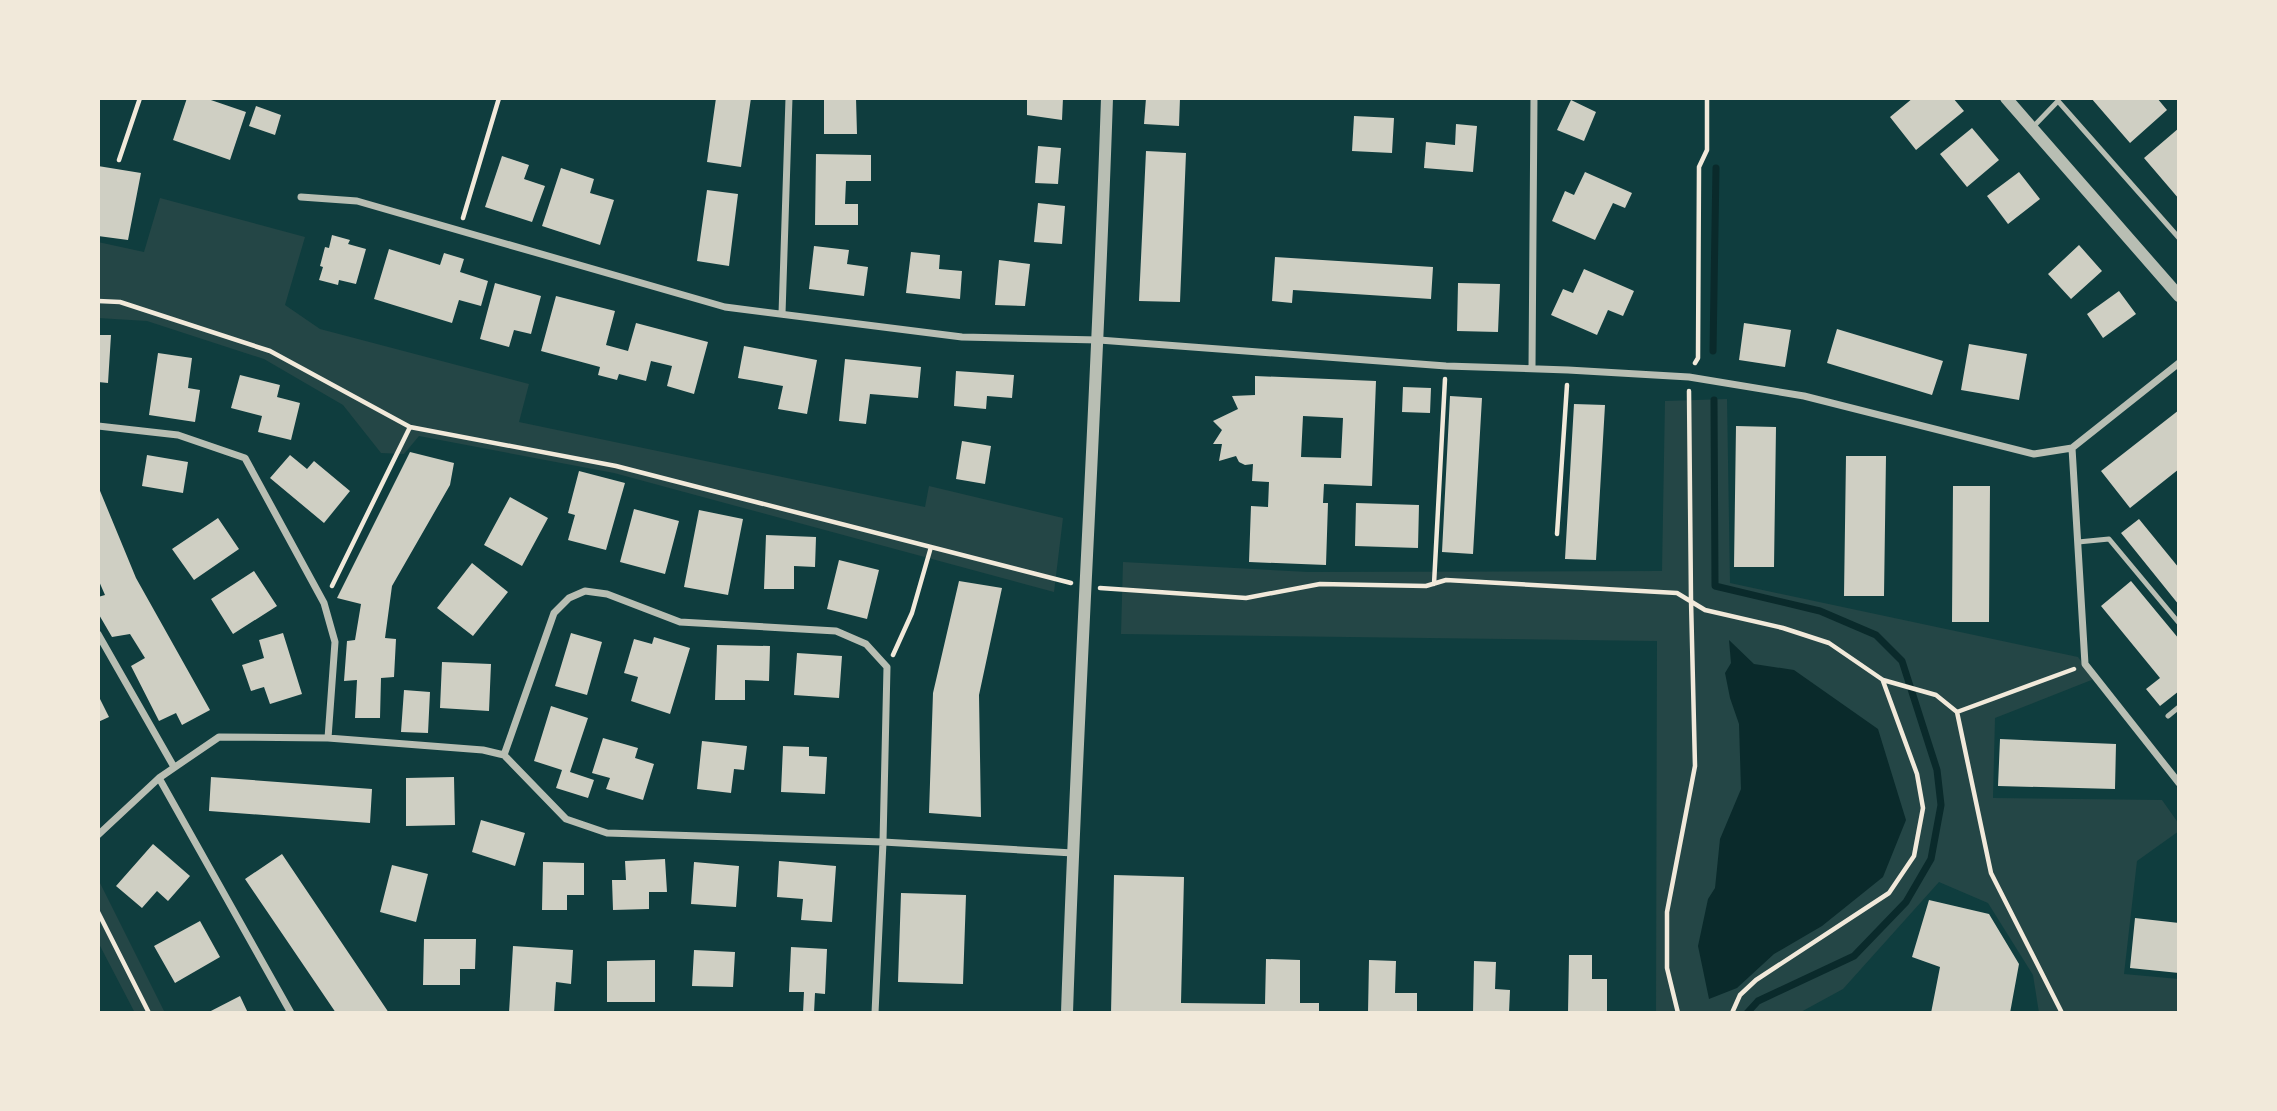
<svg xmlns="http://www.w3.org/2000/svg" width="2277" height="1111" viewBox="0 0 2277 1111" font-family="'IBM Plex Serif',serif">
	<rect width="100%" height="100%" fill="#0f3d3e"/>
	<path fill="#244646" d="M160 198 305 237 285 305 320 329 529 384 519 422 925 507 929 486 1063 518 1054 592 614 473 419 436 404 454 381 453 343 405 264 359 147 321 98 318V242L144 252Z
		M1727 399 1730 583 2078 657 2094 679 1995 718 1993 798 2162 800 2179 824V831L2137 861 2124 974 2179 979V1013H2039L2033 975 1988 903 1939 882 1843 989 1799 1013H1656L1657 641 1121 634 1123 562 1308 572 1662 571 1665 401Z
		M98 879 165 1013H135L98 942Z"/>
	<path fill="#0a2a2b" d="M1729 640 1754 664 1794 670 1878 729 1906 820 1883 877 1822 926 1774 954 1737 988 1709 999 1698 946 1708 899 1715 888 1720 839 1741 789 1739 724 1730 698 1725 673 1731 663Z"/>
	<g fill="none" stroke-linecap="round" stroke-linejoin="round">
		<path stroke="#0a2a2b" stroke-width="7" d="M1713 351 1716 168
			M1714 400 1715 586 1820 611 1876 635 1902 661 1937 770 1941 805 1931 859 1906 902 1854 956 1758 1001 1747 1013"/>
	</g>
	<path fill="#cfcfc3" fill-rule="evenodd" d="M187 98H205L246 112 230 160 173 140Z
		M716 98H751L741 167 707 162Z
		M824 98H856L857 134H824Z
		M1027 98H1063L1062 120 1027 115Z
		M1146 98H1180L1179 126 1144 124Z
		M1913 98H1953L1964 111 1916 150 1890 117Z
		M2091 98H2157L2167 110 2130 143Z
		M1571 100 1596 112 1584 141 1557 130Z
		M256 106 281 115 275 135 249 126Z
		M1354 116 1394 118 1392 153 1352 151Z
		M1456 124 1477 126 1473 172 1424 168 1426 142 1455 145Z
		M1972 128 1999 160 1967 187 1940 154Z
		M2179 128V199L2144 158Z
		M1038 146 1061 148 1058 184 1035 183Z
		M1146 151 1186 153 1180 302 1139 301Z
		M816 154 871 155V181H846L845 204H858V225H815Z
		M502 156 529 165 524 179 545 186 532 222 485 207Z
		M98 166 141 173 128 240 98 236Z
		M561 168 594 179 590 193 614 200 600 245 542 226Z
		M1585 172 1632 193 1625 208 1613 203 1595 240 1552 221 1565 191 1574 195Z
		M2019 172 2040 199 2008 224 1987 196Z
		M707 190 738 194 729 266 697 261Z
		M1038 203 1065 206 1062 244 1034 242Z
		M332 235 350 240 348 244 366 249 356 284 339 280 338 285 319 280 323 267 320 266 325 247 329 248Z
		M2079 245 2102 271 2071 299 2048 274Z
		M814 246 849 250 847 264 868 267 864 296 809 289Z
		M389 249 440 265 444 253 464 259 460 272 488 281 481 306 459 300 452 323 374 299Z
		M911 252 940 255 939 269 962 271 960 299 906 293Z
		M1275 257 1433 267 1431 299 1293 290 1292 303 1272 301Z
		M999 260 1030 264 1025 306 995 305Z
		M1584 269 1634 291 1623 316 1608 310 1597 335 1551 315 1563 289 1573 293Z
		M495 283 541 296 531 334 514 330 509 347 480 339Z
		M1458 283 1500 284 1498 332 1457 331Z
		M2119 291 2136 314 2103 338 2087 314Z
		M556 296 615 311 606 345 628 351 636 323 708 342 694 394 667 386 672 366 651 361 646 381 619 374 617 380 598 375 600 367 541 351Z
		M1744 323 1791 330 1785 367 1739 360Z
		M1837 329 1943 361 1932 395 1827 363Z
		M98 335H111L108 383 98 382Z
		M1969 344 2027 354 2019 400 1961 390Z
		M744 346 817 360 807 414 778 409 783 386 738 378Z
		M158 353 192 358 188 388 200 390 195 422 149 415Z
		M845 359 921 367 918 398 870 394 866 424 839 421Z
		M956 371 1014 375 1012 398 987 396 986 409 954 406Z
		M240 375 280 385 277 397 300 403 291 440 258 432 262 416 231 408Z
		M1255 376 1376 381 1372 486 1324 484 1323 503H1328L1326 565 1249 562 1251 506 1268 507 1269 482 1252 481 1253 464 1245 465 1239 462 1236 456 1219 461 1222 444H1213L1222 430 1213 421 1238 409 1232 396 1255 395ZM1303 416 1343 418 1341 458 1301 457Z
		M1403 387 1431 388 1430 413 1402 412Z
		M1450 396 1482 398 1473 554 1442 552Z
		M1574 404 1605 405 1596 560 1565 559Z
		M2179 410V469L2130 508 2101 471Z
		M1736 426 1776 427 1774 567H1734Z
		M962 441 991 446 985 484 956 479Z
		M410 452 454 463 450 485 392 586 385 638 396 639 394 677 381 678 380 718H355L357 680 344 681 347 641 355 640 361 604 337 598Z
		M147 455 188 462 183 493 142 486Z
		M290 455 307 469 314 461 350 491 324 523 270 478Z
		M1846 456H1886L1884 596H1844Z
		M579 471 625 483 606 550 568 540 575 515 568 513Z
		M98 486 136 578 210 710 182 725 176 713 159 721 131 666 145 658 130 634 112 637 98 613V597L105 595 98 579Z
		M1953 486H1990L1989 622H1952Z
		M510 497 548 518 522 566 484 545Z
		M1356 503 1419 505 1418 548 1355 546Z
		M634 509 679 521 665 574 620 562Z
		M699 510 743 519 728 595 684 587Z
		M218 518 239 549 194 580 172 549Z
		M2139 519 2179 568V605L2121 533Z
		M766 535 816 537 815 567 794 566V589H764Z
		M839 560 879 570 867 619 827 609Z
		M472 563 508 592 473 636 437 608Z
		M254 571 277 606 233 634 211 599Z
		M959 581 1002 588 979 695 981 817 929 813 933 693Z
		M2131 581 2179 639V691L2160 706 2146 689 2160 678 2101 606Z
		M283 633 302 694 270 704 264 687 251 691 242 665 264 658 259 640Z
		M571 633 602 642 587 695 555 686Z
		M654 637 690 648 670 714 631 701 638 677 624 673 634 639 652 644Z
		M717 645 770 646 769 681 745 680V700H715Z
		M797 653 842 656 839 698 794 695Z
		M442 662 491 664 489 711 440 708Z
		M404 690 430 692 428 733 401 732Z
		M98 695 109 717 98 722Z
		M551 706 588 718 570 772 594 780 588 798 556 788 562 770 534 761Z
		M603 738 638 748 635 758 654 764 643 800 606 789 610 778 592 773Z
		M2000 739 2116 744 2115 789 1998 786Z
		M702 741 747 746 744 770 734 769 731 793 697 789Z
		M783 746 809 747V756L827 757 825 794 781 792Z
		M211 777 372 789 370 823 209 811Z
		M454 777 455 825 406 826V778Z
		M481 820 525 833 515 866 472 852Z
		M153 844 190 876 168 901 157 891 142 908 116 886Z
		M282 854 389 1013H336L245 879Z
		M665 859 667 892H649V909L613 910 612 880H626L625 861Z
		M779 861 836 866 832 922 801 920 803 899 777 897Z
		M543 862 584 863V895H567V910H542Z
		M694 862 739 866 736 907 691 904Z
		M392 865 428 874 416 922 380 912Z
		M1114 875 1184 877 1181 1003 1265 1004 1266 959 1300 960V1003H1319V1013H1111Z
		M901 893 966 895 963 984 898 982Z
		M1929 900 1989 914 2019 964 2010 1013H1931L1940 967 1912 957Z
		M2135 918 2179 923V973L2130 968Z
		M200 921 220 957 175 983 154 946Z
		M424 939H476L475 969H460V985H423Z
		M513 946 573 950 571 984 556 982 554 1013H509Z
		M791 947 827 949 825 994 815 993 814 1013H803L804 992H789Z
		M694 950 735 952 733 987 692 986Z
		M1569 955H1592V979H1607V1013H1568Z
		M655 960V1002H607V961Z
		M1369 960 1396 961 1395 993H1417V1013H1368Z
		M1474 961 1496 962 1495 989 1510 990 1509 1013H1473Z
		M240 996 248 1013H207Z"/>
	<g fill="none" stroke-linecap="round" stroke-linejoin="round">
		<path stroke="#f1e9da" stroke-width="4.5" d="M119 160 140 98
			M463 218 499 98
			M98 301 120 302 270 351 410 427 616 466 1071 583
			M1695 363 1698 358 1699 167 1707 150V98
			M1557 534 1567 385
			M1434 584 1445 379
			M332 586 410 427
			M1100 588 1246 598 1320 584 1426 586 1446 580 1677 593 1705 610 1783 628 1829 643 1883 680 1936 695 1957 712 1991 873 2062 1013
			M893 655 912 613 931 547
			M1957 712 2074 669
			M98 912 149 1013
			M1678 1013 1667 968V912L1695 766 1691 600 1689 391
			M1732 1013 1740 995 1756 980 1889 893 1914 856 1923 808 1917 774 1883 681"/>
		<path stroke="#b8beb3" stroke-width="5" d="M2032 128 2058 101 2179 238
			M2078 542 2109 539 2179 623
			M2168 716 2179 707"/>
		<path stroke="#b8beb3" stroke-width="7" d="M301 197 357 201 725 307 962 337 1099 340 1446 366 1568 370 1689 377 1804 396 2034 454 2072 448
			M782 314 789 98
			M1532 368 1534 98
			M98 426 178 435 245 458 324 603 335 642 328 738
			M2072 448 2085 664 2179 783
			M2072 448 2179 363
			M98 634 174 767
			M504 755 554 613 569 598 585 591 607 594 680 622 836 631 866 644 887 667 883 842 875 1013
			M159 778 291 1013
			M98 835 159 778 219 737 328 738 483 750 504 755 566 819 607 833 883 842 1073 853"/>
		<path stroke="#b8beb3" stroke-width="12" d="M2006 98 2179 296
			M1067 1013C1077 708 1097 403 1107 98"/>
	</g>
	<rect width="2277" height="1111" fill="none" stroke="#f1e9da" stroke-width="200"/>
</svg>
